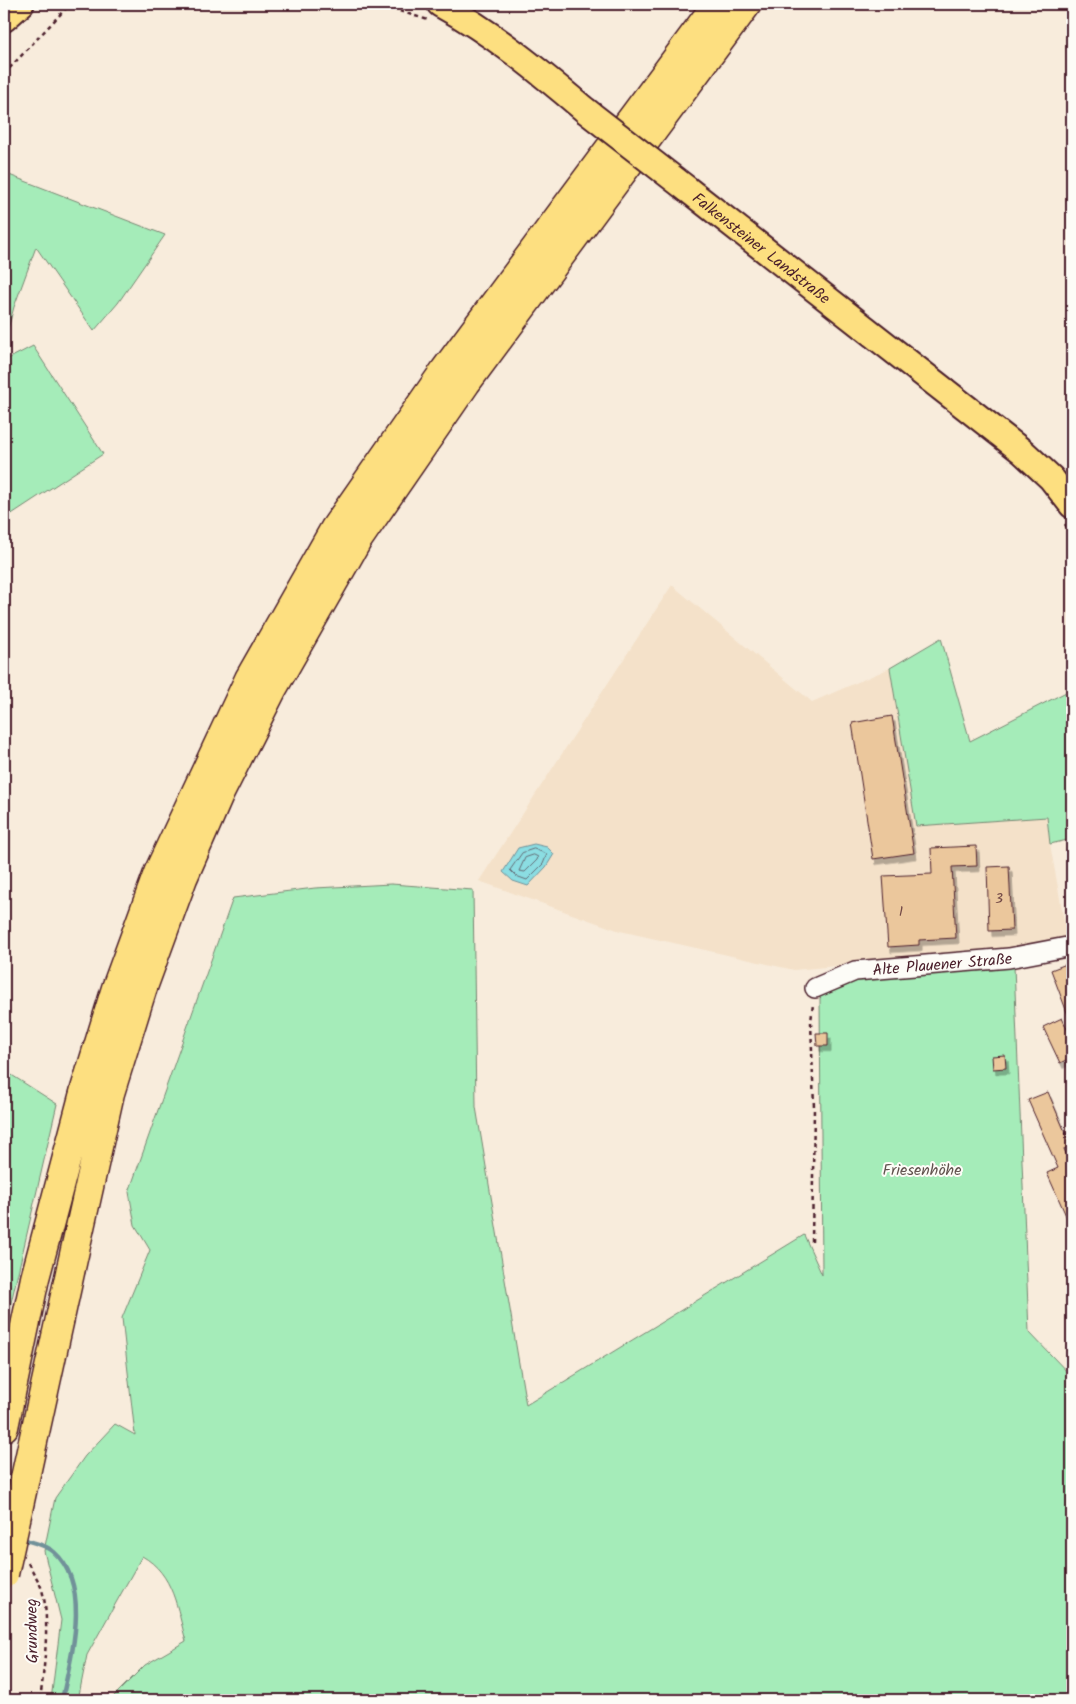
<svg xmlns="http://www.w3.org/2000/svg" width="1076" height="1704" viewBox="0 0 1076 1704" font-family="Kalam,sans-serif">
	<defs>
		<filter id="shadow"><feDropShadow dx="3" dy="5.5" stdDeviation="0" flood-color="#0004"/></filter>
	</defs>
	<rect width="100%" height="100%" fill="#f8ecdc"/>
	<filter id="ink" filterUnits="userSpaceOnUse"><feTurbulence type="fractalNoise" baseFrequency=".02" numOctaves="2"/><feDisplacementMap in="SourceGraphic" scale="10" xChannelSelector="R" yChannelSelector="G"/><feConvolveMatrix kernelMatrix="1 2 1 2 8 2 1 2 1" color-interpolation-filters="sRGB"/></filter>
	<g filter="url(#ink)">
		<path fill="#f4e1c9" d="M672 585 812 702 890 668 916 826 1047 817 1050 844 1067 937 1013 949 794 970 620 931 479 881Z"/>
		<path fill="#a5ecb9" stroke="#788672" d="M4 173 165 235 118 303 94 331 36 247 14 307 4 343Z
			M33 346 103 454 4 519V361Z
			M941 638 970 741 1072 689V839L1050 844 1047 817 916 826 890 668Z
			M391 884 473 890 476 1107 526 1405 804 1235 822 1275 820 995 848 981 1014 966 1029 1332 1072 1377V1700H110L145 1665 186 1641C177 1609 174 1574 142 1556L87 1655 78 1700H51L61 1620 44 1551 55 1498 85 1456 115 1424 135 1435 122 1318 150 1250 135 1225 129 1192 233 898 315 888Z
			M4 1040 10 1074 57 1104 4 1333Z"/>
		<path fill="#8bdde2" stroke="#719199" d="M534 844 547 847 554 854 546 867 528 886 513 881 503 872 518 848Z"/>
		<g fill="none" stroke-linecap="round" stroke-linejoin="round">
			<path stroke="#646b74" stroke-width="1" d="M534 849 547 854 543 864 527 880 516 876 510 870 522 853Z
				M534 855 538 857 537 860 525 872 519 871 525 858Z"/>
			<path stroke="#719199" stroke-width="4.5" d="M22 1539C31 1542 47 1545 54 1552 92 1586 71 1657 62 1700"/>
		</g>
		<path fill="#ebc79c" stroke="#4a1f2b" filter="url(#shadow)" d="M892 716 914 853 873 859 852 723Z
			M976 846 977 866 952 867 956 938 919 940V945L888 947 883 876 932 874 931 848Z
			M1009 866 1012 930 989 931 987 867Z
			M1069 963 1072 971 1071 1023 1051 970Z
			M1062 1018 1072 1040V1057L1060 1063 1043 1027Z
			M816 1033H828V1046H817Z
			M1005 1055 1006 1068 993 1069 992 1056Z
			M1048 1092 1071 1146 1064 1149 1072 1167V1229L1047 1173 1058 1168 1028 1100Z"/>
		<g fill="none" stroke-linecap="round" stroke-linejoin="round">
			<g stroke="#4a1f2b" stroke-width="22">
				<g id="minor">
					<path id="s1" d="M815 988 855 971 1009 958 1072 946"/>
				</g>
			</g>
			<g stroke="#4a1f2b" stroke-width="29">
				<g id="major">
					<path d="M440 4C493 33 539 71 585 110"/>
					<path d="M4 19 21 4"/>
					<path id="s2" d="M687 189 1023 452 1051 478 1072 505"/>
				</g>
			</g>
			<g stroke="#4a1f2b" stroke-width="31">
				<path id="highway" d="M71 1268 110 1093 142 990 183 878 220 793 273 688 357 541 466 383 747 4
					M4 1427 35 1278 85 1089 116 988 158 873 249 679 335 528 445 370 717 4"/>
			</g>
			<path stroke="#4a1f2b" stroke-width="2.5" stroke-dasharray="4 4" stroke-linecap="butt" d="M377 4 428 20
				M4 74 70 4
				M1065 524 1072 536
				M812 1242 814 1108 811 1022 813 1004
				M28 1563C32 1571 38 1579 41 1587 51 1614 44 1671 40 1700"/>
			<use href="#minor" stroke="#fdfcf7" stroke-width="19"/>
			<use href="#major" stroke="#fddf80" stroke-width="25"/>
			<use href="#highway" stroke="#fddf80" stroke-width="28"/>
			<g stroke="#4a1f2b" stroke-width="29" stroke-linecap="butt">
				<path id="major-bridge" d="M585 110 687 189"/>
			</g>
			<g stroke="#4a1f2b" stroke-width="31" stroke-linecap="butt">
				<path id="highway-bridge" d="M4 1574 71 1268"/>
			</g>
			<use href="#major-bridge" stroke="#fddf80" stroke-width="25"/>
			<use href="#highway-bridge" stroke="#fddf80" stroke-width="28"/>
		</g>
	</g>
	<g text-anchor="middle" stroke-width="4" stroke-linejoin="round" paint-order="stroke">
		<g font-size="14" fill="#724947">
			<text x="999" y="903">3</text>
			<text x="901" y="916">1</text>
		</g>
		<g font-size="16" fill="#4a1f2b" stroke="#fdfcf7">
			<text dy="6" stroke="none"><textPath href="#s2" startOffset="95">Falkensteiner Landstraße</textPath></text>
			<text dy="6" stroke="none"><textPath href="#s1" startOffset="131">Alte Plauener Straße</textPath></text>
			<text transform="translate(31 1631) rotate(-91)" y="6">Grundweg</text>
		</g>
		<g font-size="16" fill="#61524e" stroke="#fdfcf7">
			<text x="922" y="1175">Friesenhöhe</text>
		</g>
	</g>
	<rect width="1076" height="1704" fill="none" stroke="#fdfcf7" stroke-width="20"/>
	<rect x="10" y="10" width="1056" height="1684" fill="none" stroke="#4a1f2b" stroke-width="2" filter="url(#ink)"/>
</svg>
